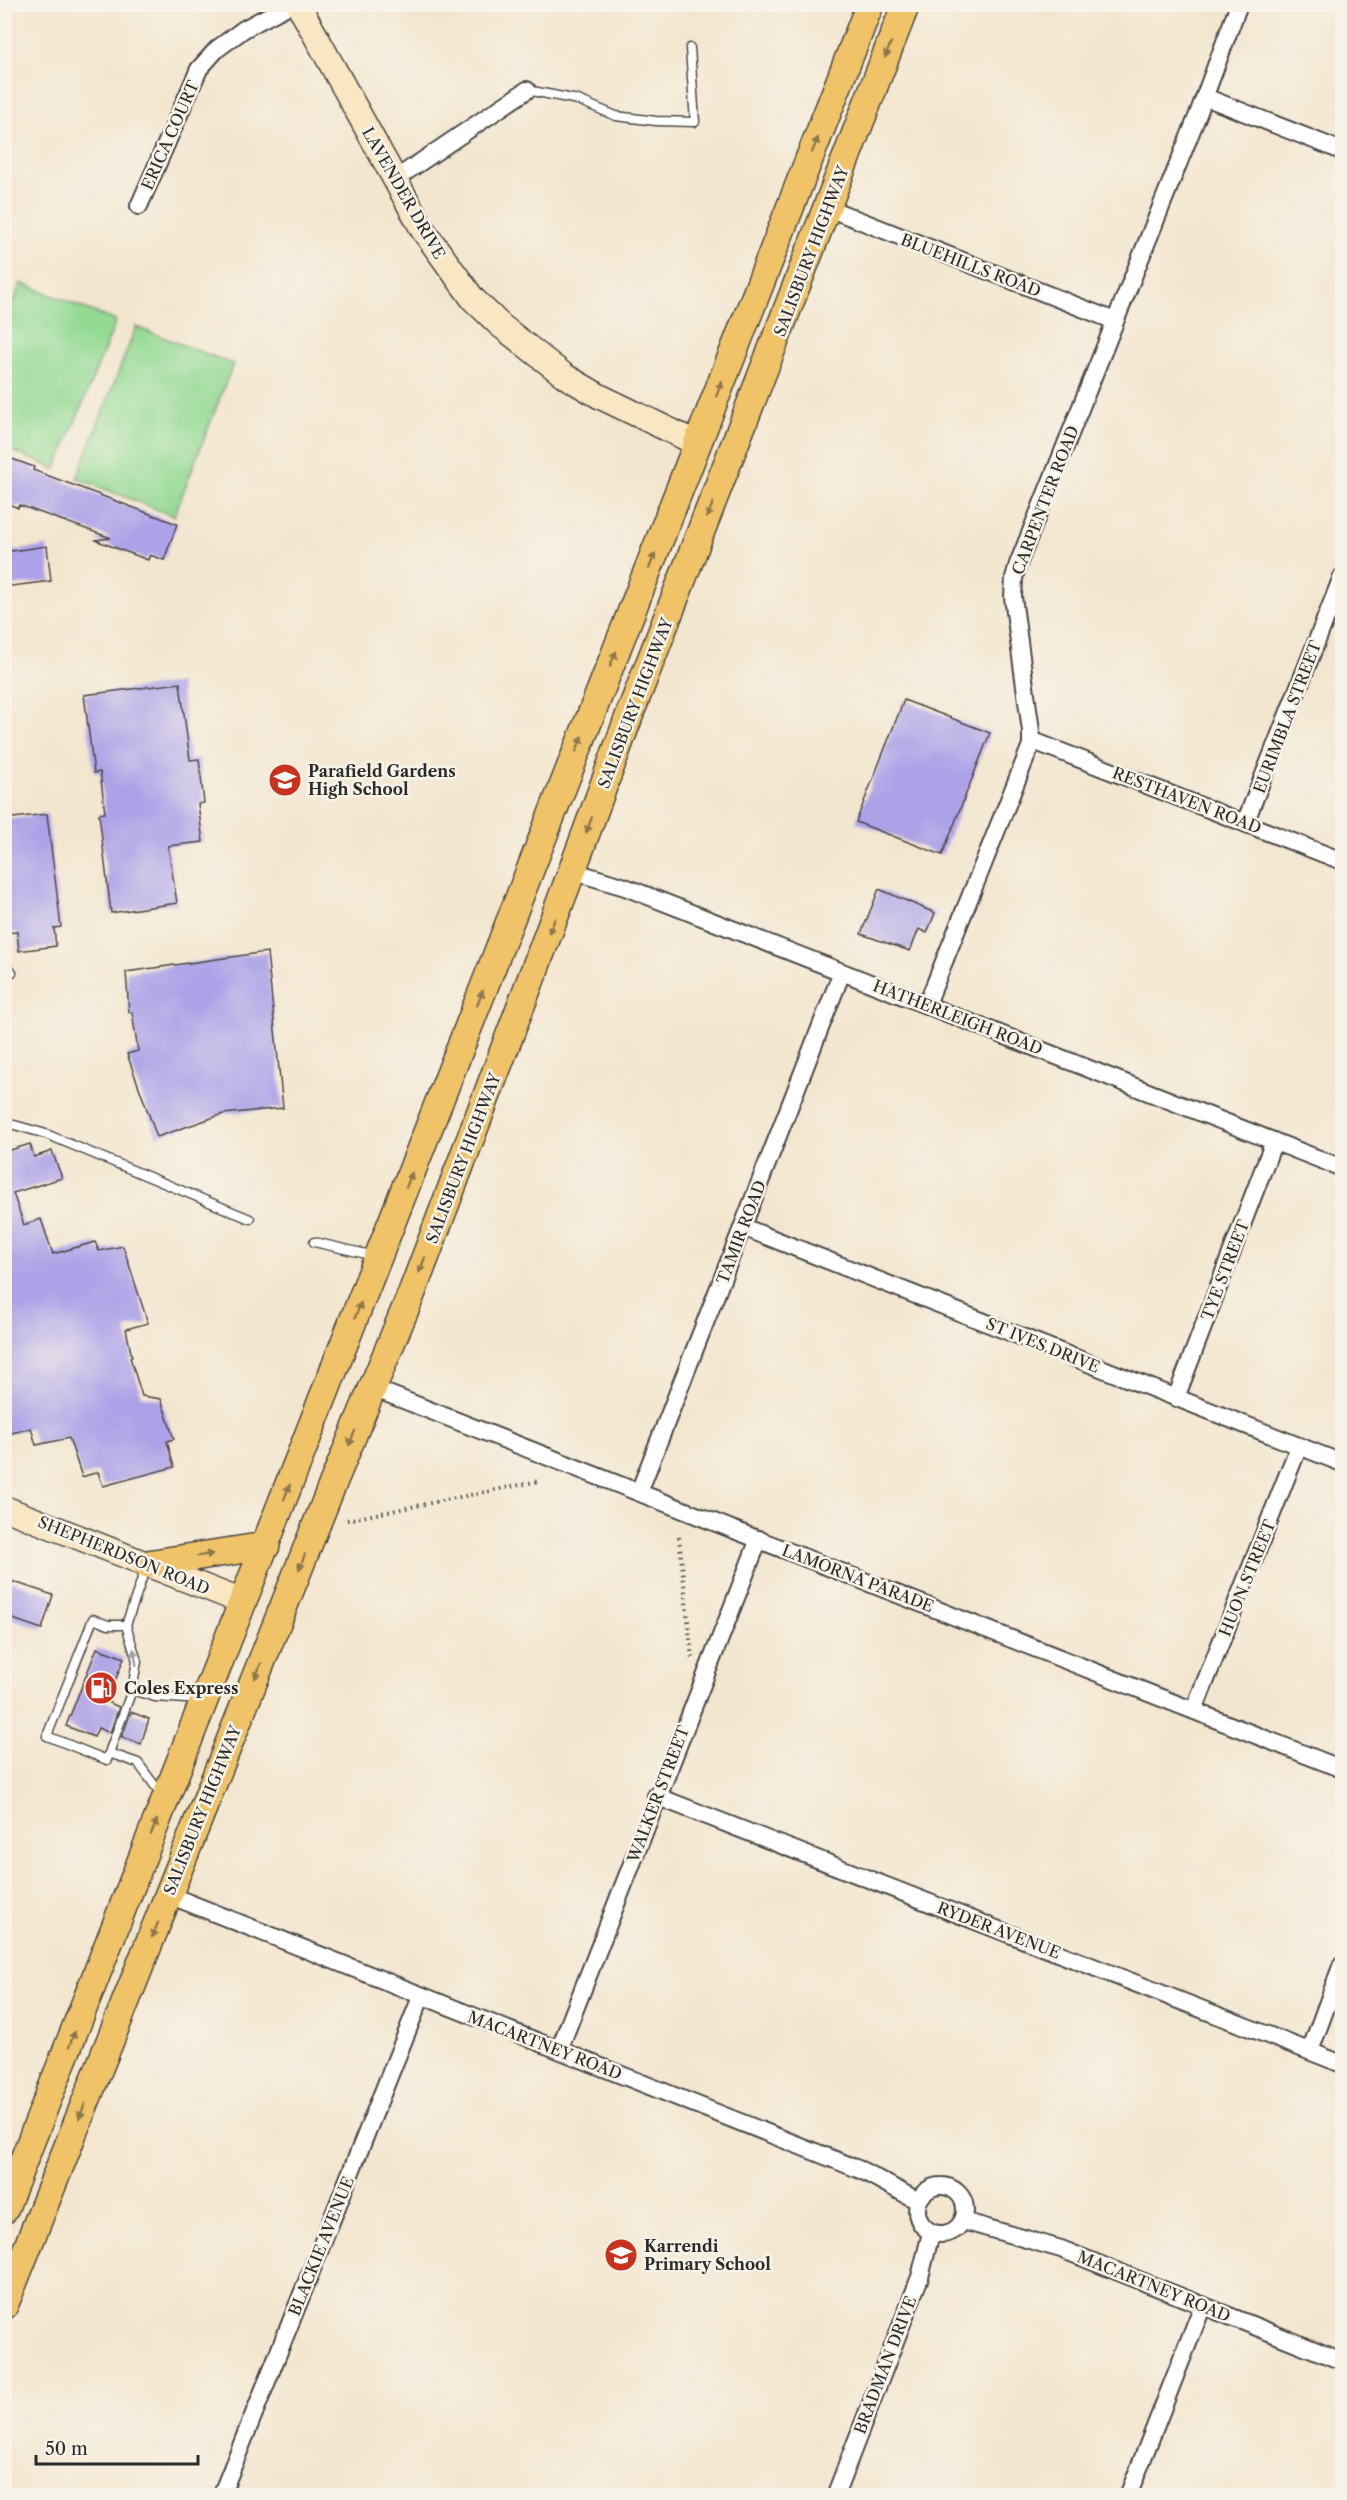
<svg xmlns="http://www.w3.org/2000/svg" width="1347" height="2500" viewBox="0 0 1347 2500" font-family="'Libre Caslon Text',serif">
	<rect width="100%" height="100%" fill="#f7f3e8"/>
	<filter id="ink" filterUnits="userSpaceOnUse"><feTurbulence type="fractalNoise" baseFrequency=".0167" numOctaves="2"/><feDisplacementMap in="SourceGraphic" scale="12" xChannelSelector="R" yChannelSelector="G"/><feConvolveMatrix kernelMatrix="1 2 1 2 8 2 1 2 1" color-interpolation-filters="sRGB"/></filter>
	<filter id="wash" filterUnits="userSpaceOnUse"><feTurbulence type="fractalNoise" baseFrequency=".008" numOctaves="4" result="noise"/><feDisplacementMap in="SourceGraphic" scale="24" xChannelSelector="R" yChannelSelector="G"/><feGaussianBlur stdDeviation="1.35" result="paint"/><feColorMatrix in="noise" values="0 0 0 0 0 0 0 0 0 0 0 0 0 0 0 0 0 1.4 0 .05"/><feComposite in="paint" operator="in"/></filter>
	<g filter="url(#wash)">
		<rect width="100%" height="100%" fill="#f3e6cf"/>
		<path fill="#94da94" stroke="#608260" stroke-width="1.5" d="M21 283 116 321 56 469 5 448V323Z
			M136 327 233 364 174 516 77 478Z"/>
		<g id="blocks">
			<path fill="#ada2e8" d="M4 456 34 467 33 470 177 524 164 560 150 555 148 560 95 540 111 538 19 505 18 508 4 502Z
				M47 546 51 581 4 587V552Z
				M180 683 190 760 199 759 204 803 198 804 203 842 168 846 177 903 111 913 99 814 105 813 100 772 94 773 84 695Z
				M904 700 990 733 942 855 856 822Z
				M47 814 61 927 54 928 56 946 19 951 17 932 4 933V819Z
				M879 889 935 913 927 933 919 929 910 951 861 934Z
				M267 952 283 1108 223 1114 157 1137 127 1054 138 1051 132 1012H129L126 972Z
				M30 1144 34 1157 52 1151 62 1178 13 1193 24 1225 41 1219 53 1254 95 1242 99 1251 123 1246 148 1323 126 1329 132 1357H130L142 1396 161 1399 174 1439 167 1441 174 1467 103 1486 98 1472 82 1477 69 1438 36 1445 31 1428 8 1434 4 1423V1152Z
				M8 1580 53 1595 42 1629 4 1616V1590Z
				M97 1648 124 1658 107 1702 119 1707 110 1733 98 1728 94 1737 66 1726Z
				M131 1712 149 1719 141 1744 122 1737Z"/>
		</g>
	</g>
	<g filter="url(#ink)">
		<use href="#blocks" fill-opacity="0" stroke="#494744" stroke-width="1.5"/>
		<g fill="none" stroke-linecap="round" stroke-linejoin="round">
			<g stroke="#494744" stroke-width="11">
				<path id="lane" d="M527 90 578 100 616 116 656 121 695 122 690 48
					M4 973 12 972
					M4 1122 46 1134 250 1219
					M314 1242 375 1256
					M132 1690 137 1661 126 1625 146 1567
					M109 1753 107 1760 47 1736 93 1619 108 1625H126
					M161 1794 138 1763 109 1753 132 1690 155 1697 201 1700"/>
			</g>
			<g stroke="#494744" stroke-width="20">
				<path id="street" d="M1205 97 1342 151
					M394 180 527 90
					M139 206 199 69 217 49 244 29 291 4
					M828 208 1115 321
					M1031 740 1342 861
					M1245 823 1342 577
					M572 871 625 887 1342 1168
					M927 1004 1031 745V731L1013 597 1014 578 1018 564 1197 117 1239 4
					M743 1227 1342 1463
					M373 1388 1342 1769
					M1176 1398 1274 1141
					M639 1492 842 972
					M1194 1710 1299 1446
					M656 1796 1342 2064
					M169 1895 863 2171 918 2201
					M559 2050 759 1539
					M1310 2051 1342 1964
					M917 2210a24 24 0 1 1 48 0a24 24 0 1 1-48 0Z
					M963 2221 1061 2249 1342 2361
					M221 2496 421 1997
					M835 2496 920 2277 931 2233
					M1128 2496 1203 2305"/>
			</g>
			<g stroke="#494744" stroke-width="27">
				<path id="secondary" d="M298 4 423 230 473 299 500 325 565 376 599 396 698 444
					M4 1508 243 1602"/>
			</g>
			<g stroke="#494744" stroke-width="30">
				<path id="primary" d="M147 1564 266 1546
					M4 2210 870 4
					M4 2306 331 1488 411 1295 572 871 631 711 906 4"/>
			</g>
			<path stroke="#494744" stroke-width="4" stroke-dasharray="1.5 4.5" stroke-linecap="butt" d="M347 1520 539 1481
				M679 1537 692 1658"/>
			<use href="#lane" stroke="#fff" stroke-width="8"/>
			<use href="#street" stroke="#fff" stroke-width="16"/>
			<use href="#secondary" stroke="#f9e7c3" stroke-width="24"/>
			<use href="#primary" stroke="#f0c369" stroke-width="27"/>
		</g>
		<defs><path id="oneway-solid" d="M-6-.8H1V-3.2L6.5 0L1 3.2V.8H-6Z" transform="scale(1.5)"/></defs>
		<g fill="#8e774a">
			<use href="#oneway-solid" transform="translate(888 50) rotate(112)"/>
			<use href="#oneway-solid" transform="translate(815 145) rotate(-69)"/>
			<use href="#oneway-solid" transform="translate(719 389) rotate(-69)"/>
			<use href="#oneway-solid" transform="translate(710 510) rotate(112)"/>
			<use href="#oneway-solid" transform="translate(652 561) rotate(-69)"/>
			<use href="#oneway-solid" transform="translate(613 659) rotate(-68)"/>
			<use href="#oneway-solid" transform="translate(579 744) rotate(-69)"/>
			<use href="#oneway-solid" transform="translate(589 825) rotate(110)"/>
			<use href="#oneway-solid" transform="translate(552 926) rotate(111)"/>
			<use href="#oneway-solid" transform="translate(480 998) rotate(-69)"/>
			<use href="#oneway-solid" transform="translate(409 1180) rotate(-69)"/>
			<use href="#oneway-solid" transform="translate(422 1265) rotate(111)"/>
			<use href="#oneway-solid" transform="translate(358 1310) rotate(-69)"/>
			<use href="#oneway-solid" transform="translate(352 1438) rotate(113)"/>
			<use href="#oneway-solid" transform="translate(287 1492) rotate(-69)"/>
			<use href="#oneway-solid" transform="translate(205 1555) rotate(-9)"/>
			<use href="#oneway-solid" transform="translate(302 1562) rotate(111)"/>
			<use href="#oneway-solid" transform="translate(258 1671) rotate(112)"/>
			<use href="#oneway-solid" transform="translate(154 1827) rotate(-68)"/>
			<use href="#oneway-solid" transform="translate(155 1930) rotate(112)"/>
			<use href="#oneway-solid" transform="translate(72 2039) rotate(-69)"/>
			<use href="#oneway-solid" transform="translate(82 2111) rotate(112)"/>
		</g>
		<use fill="#a0a0a0" href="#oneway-solid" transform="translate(135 1657) rotate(-100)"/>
	</g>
	<defs>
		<g id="school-disc" transform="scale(1.725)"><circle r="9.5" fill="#c8321e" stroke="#f7f3e8"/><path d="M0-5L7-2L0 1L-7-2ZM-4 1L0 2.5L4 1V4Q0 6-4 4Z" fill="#fff"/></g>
		<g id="fuel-disc" transform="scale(1.725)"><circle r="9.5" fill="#c8321e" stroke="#f7f3e8"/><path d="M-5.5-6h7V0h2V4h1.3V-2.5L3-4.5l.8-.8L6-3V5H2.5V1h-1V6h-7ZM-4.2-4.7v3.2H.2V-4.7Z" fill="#fff"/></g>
	</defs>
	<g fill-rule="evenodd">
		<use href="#school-disc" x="285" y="780"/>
		<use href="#fuel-disc" x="101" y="1688"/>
		<use href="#school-disc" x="621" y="2255"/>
	</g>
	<g text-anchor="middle" stroke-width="5" stroke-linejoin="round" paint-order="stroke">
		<g font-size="16" fill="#2b2b2b" stroke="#f7f3e8">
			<text transform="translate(170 135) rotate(-66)" y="6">ERICA COURT</text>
			<text transform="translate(404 193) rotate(60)" y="6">LAVENDER DRIVE</text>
			<text transform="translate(811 251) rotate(-69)" y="6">SALISBURY HIGHWAY</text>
			<text transform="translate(971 265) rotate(21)" y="6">BLUEHILLS ROAD</text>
			<text transform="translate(1045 500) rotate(-69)" y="6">CARPENTER ROAD</text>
			<text transform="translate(635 703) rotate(-69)" y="6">SALISBURY HIGHWAY</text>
			<text transform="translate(1287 717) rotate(-69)" y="6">EURIMBLA STREET</text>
			<text transform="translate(1187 800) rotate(21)" y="6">RESTHAVEN ROAD</text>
			<text transform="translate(958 1017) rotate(21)" y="6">HATHERLEIGH ROAD</text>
			<text transform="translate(463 1158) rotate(-69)" y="6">SALISBURY HIGHWAY</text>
			<text transform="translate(741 1232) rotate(-69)" y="6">TAMIR ROAD</text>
			<text transform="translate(1225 1270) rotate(-69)" y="6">TYE STREET</text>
			<text transform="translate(1043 1345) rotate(22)" y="6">ST IVES DRIVE</text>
			<text transform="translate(124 1555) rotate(22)" y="6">SHEPHERDSON ROAD</text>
			<text transform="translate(858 1578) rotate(21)" y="6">LAMORNA PARADE</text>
			<text transform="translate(1247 1578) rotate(-68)" y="6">HUON STREET</text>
			<text transform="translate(658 1794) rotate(-69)" y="6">WALKER STREET</text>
			<text transform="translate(202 1810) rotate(-68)" y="6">SALISBURY HIGHWAY</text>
			<text transform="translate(999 1930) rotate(21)" y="6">RYDER AVENUE</text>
			<text transform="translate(545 2045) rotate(21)" y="6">MACARTNEY ROAD</text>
			<text transform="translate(321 2246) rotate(-68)" y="6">BLACKIE AVENUE</text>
			<text transform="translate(1154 2286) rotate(22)" y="6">MACARTNEY ROAD</text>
			<text transform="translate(885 2365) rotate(-69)" y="6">BRADMAN DRIVE</text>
		</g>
		<g font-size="16" font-weight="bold" fill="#2b2b2b" stroke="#f7f3e8" text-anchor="start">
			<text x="308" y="777">Parafield Gardens<tspan x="308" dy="18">High School</tspan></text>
			<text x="124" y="1694">Coles Express</text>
			<text x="644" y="2252">Karrendi<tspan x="644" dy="18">Primary School</tspan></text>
		</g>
	</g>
	<rect width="1347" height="2500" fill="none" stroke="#f7f3e8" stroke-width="24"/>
	<path d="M36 2455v9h162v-9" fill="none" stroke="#2b2b2b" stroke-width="3"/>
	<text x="45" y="2455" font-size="18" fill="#2b2b2b" stroke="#f7f3e8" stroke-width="4.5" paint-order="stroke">50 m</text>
</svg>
